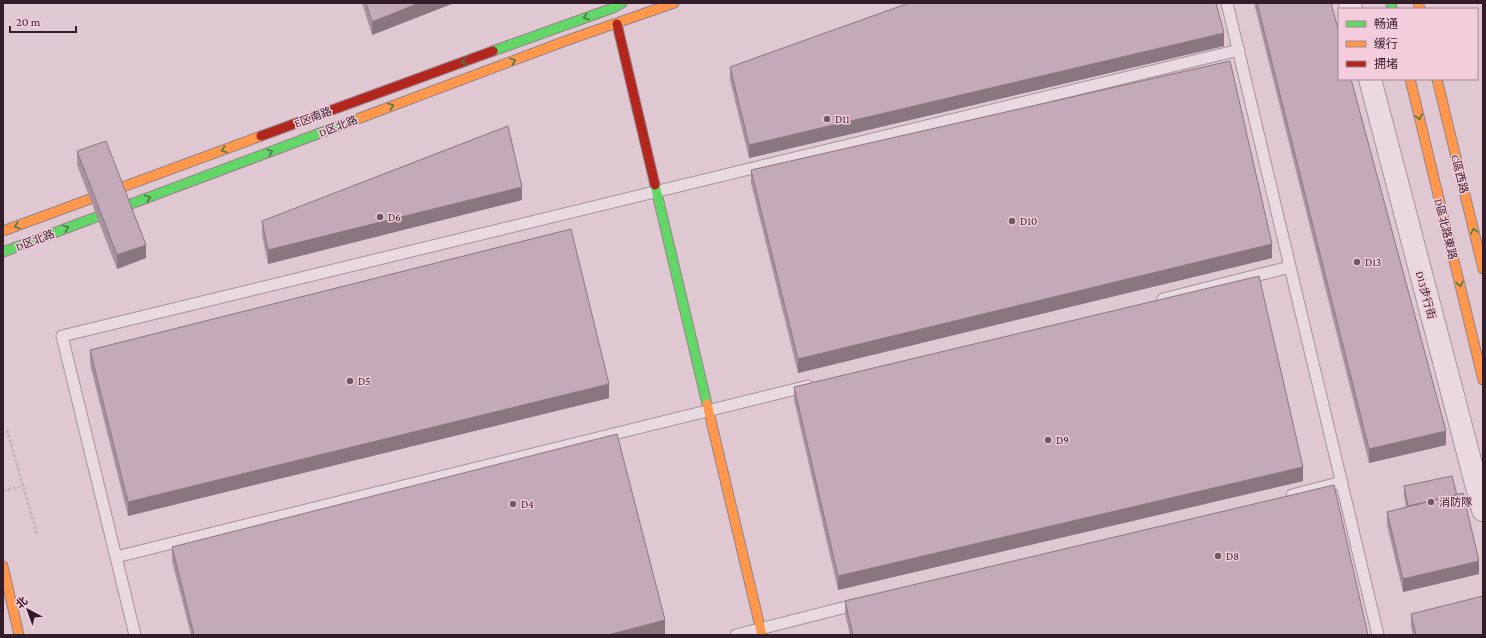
<svg xmlns="http://www.w3.org/2000/svg" width="1486" height="638" viewBox="0 0 1486 638" font-family="'Crimson Pro','Noto Sans SC',serif">
	<rect width="100%" height="100%" fill="#e0c8d2"/>
	<g fill="none" stroke-linecap="round" stroke-linejoin="round">
		<g stroke="#a5929b" stroke-width="13">
			<path id="lane" d="M1227 3 1378 635
				M1163 299 1290 267
				M1292 495 1342 482
				M116 557 808 386
				M135 635 62 336 1239 50
				M736 635 858 604"/>
		</g>
		<g stroke="#a5929b" stroke-width="24">
			<path id="street" d="M1350 3 1351 9
				M1370 79 1483 510"/>
		</g>
		<g stroke="#95828b" stroke-width="11">
			<path id="fast" d="M1391 3 1392 9
				M493 51 613 8 622 3
				M655 185 707 404
				M3 252 360 118"/>
		</g>
		<g stroke="#95828b" stroke-width="11">
			<path id="slow" d="M1418 3 1420 9
				M1410 79 1483 380
				M1437 79 1483 269
				M360 118 568 40 674 3
				M3 231 261 136
				M707 404 762 635
				M3 566 19 635"/>
		</g>
		<g stroke="#95828b" stroke-width="11">
			<path id="jam" d="M617 24 655 185
				M261 136 493 51"/>
		</g>
		<path stroke="#c1b1b8" stroke-width="2.5" stroke-dasharray="3 2" stroke-linecap="butt" d="M7 430 37 534
			M3 491 23 486"/>
		<use href="#lane" stroke="#e8dae0" stroke-width="11"/>
		<use href="#street" stroke="#e8dae0" stroke-width="22"/>
		<use href="#fast" stroke="#63d668" stroke-width="9"/>
		<use href="#slow" stroke="#ff974d" stroke-width="9"/>
		<use href="#jam" stroke="#b3261e" stroke-width="9"/>
	</g>
	<path fill="#a9919e" d="M362 3H454L372 35Z
		M1254 3H1331L1446 445 1369 463Z
		M1224 46 749 158 730 80V67Z
		M77 151 146 258 117 269 77 165Z
		M751 170 1272 258 798 373 751 183Z
		M522 200 268 264 262 235V221Z
		M90 350 609 398 128 516 90 364Z
		M794 387 1303 481 838 590 794 400Z
		M1404 486 1479 574 1403 592 1387 525V512L1406 507 1404 496Z
		M172 547 665 634 661 635H191L172 561Z
		M845 601 1368 635H850L845 614Z
		M1411 614 1483 635H1413L1411 627Z"/>
	<path fill="#897681" d="M419 3H454L372 35V22Z
		M1224 33V46L749 158V145Z
		M522 187V200L268 264V250Z
		M1272 244V258L798 373V359Z
		M146 245V258L117 269V255Z
		M609 384V398L128 516V502Z
		M1446 431V445L1369 463V449Z
		M1303 467V481L838 590V576Z
		M1479 561V574L1403 592V579Z
		M665 620V634L661 635H608Z"/>
	<path fill="#c4a9b8" stroke="#897681" d="M366 3H419L372 22Z
		M909 3H1216L1224 33 749 145 730 67Z
		M1257 3H1331L1339 33V79H1351L1446 431 1369 449Z
		M1230 61 1272 244 798 359 751 170Z
		M508 126 522 187 268 250 262 221Z
		M106 141 146 245 117 255 77 151Z
		M571 229 609 384 128 502 90 350Z
		M1259 276 1303 467 838 576 794 387Z
		M617 434 665 620 608 635H194L172 547Z
		M1452 476 1457 495 1408 506 1404 486Z
		M1334 485 1368 635H853L845 601Z
		M1463 493 1479 561 1403 579 1387 512Z
		M1483 596V635H1416L1411 614Z"/>
	<defs><path id="oneway-chevron" d="M-2-3.5L2.5 0L-2 3.5" fill="none" stroke-width="1.6" stroke-linecap="round" stroke-linejoin="round"/></defs>
	<g stroke="#4b7948">
		<use href="#oneway-chevron" transform="translate(586 17) rotate(162)"/>
		<use href="#oneway-chevron" transform="translate(513 61) rotate(-21)"/>
		<use href="#oneway-chevron" transform="translate(464 62) rotate(160)"/>
		<use href="#oneway-chevron" transform="translate(391 106) rotate(-21)"/>
		<use href="#oneway-chevron" transform="translate(1419 117) rotate(76)"/>
		<use href="#oneway-chevron" transform="translate(224 150) rotate(160)"/>
		<use href="#oneway-chevron" transform="translate(270 152) rotate(-21)"/>
		<use href="#oneway-chevron" transform="translate(148 198) rotate(-20)"/>
		<use href="#oneway-chevron" transform="translate(17 226) rotate(160)"/>
		<use href="#oneway-chevron" transform="translate(66 228) rotate(-21)"/>
		<use href="#oneway-chevron" transform="translate(1474 231) rotate(-104)"/>
		<use href="#oneway-chevron" transform="translate(1460 284) rotate(76)"/>
	</g>
	<g fill="#705864" stroke="#f3cddb" stroke-width="1.5">
		<circle cx="827" cy="119" r="4"/>
		<circle cx="380" cy="217" r="4"/>
		<circle cx="1012" cy="221" r="4"/>
		<circle cx="1357" cy="262" r="4"/>
		<circle cx="350" cy="381" r="4"/>
		<circle cx="1048" cy="440" r="4"/>
		<circle cx="1431" cy="502" r="4"/>
		<circle cx="513" cy="504" r="4"/>
		<circle cx="1218" cy="556" r="4"/>
	</g>
	<g text-anchor="middle" stroke-width="3" stroke-linejoin="round" paint-order="stroke">
		<g font-size="11" fill="#331c29" stroke="#f3cddb">
			<text transform="translate(313 117) rotate(-20)" y="4">E区南路</text>
			<text transform="translate(338 126) rotate(-21)" y="4">D区北路</text>
			<text transform="translate(1460 174) rotate(76)" y="4">C區西路</text>
			<text transform="translate(1446 229) rotate(76)" y="4">D區北路東路</text>
			<text transform="translate(35 240) rotate(-21)" y="4">D区北路</text>
			<text transform="translate(1426 295) rotate(75)" y="4">D13步行街</text>
		</g>
		<g font-size="11" fill="#331c29" stroke="#f3cddb" text-anchor="start">
			<text x="835" y="123">D11</text>
			<text x="388" y="221">D6</text>
			<text x="1020" y="225">D10</text>
			<text x="1365" y="266">D13</text>
			<text x="358" y="385">D5</text>
			<text x="1056" y="444">D9</text>
			<text x="1439" y="506">消防隊</text>
			<text x="521" y="508">D4</text>
			<text x="1226" y="560">D8</text>
		</g>
	</g>
	<rect width="1486" height="638" fill="none" stroke="#331c29" stroke-width="8"/>
	<rect x="1338" y="8" width="140" height="72" fill="#f3cddb" stroke="#a68694"/>
	<rect x="1346" y="21" width="20" height="6" fill="#63d668" stroke="#a68694"/>
	<text x="1374" y="28" font-size="12" fill="#331c29">畅通</text>
	<rect x="1346" y="41" width="20" height="6" fill="#ff974d" stroke="#a68694"/>
	<text x="1374" y="48" font-size="12" fill="#331c29">缓行</text>
	<rect x="1346" y="61" width="20" height="6" fill="#b3261e" stroke="#a68694"/>
	<text x="1374" y="68" font-size="12" fill="#331c29">拥堵</text>
	<g transform="translate(28 610) rotate(319)" stroke="#f3cddb" stroke-width="3" paint-order="stroke">
	<path d="M0-3L7 15L0 10L-7 15Z" fill="#331c29"/>
	<text y="-6" font-size="11" font-weight="bold" text-anchor="middle" fill="#331c29">北</text>
	</g>
	<path d="M10 26v6h66v-6" fill="none" stroke="#331c29" stroke-width="2"/>
	<text x="16" y="26" font-size="12" fill="#331c29" stroke="#f3cddb" stroke-width="3" paint-order="stroke">20 m</text>
</svg>
